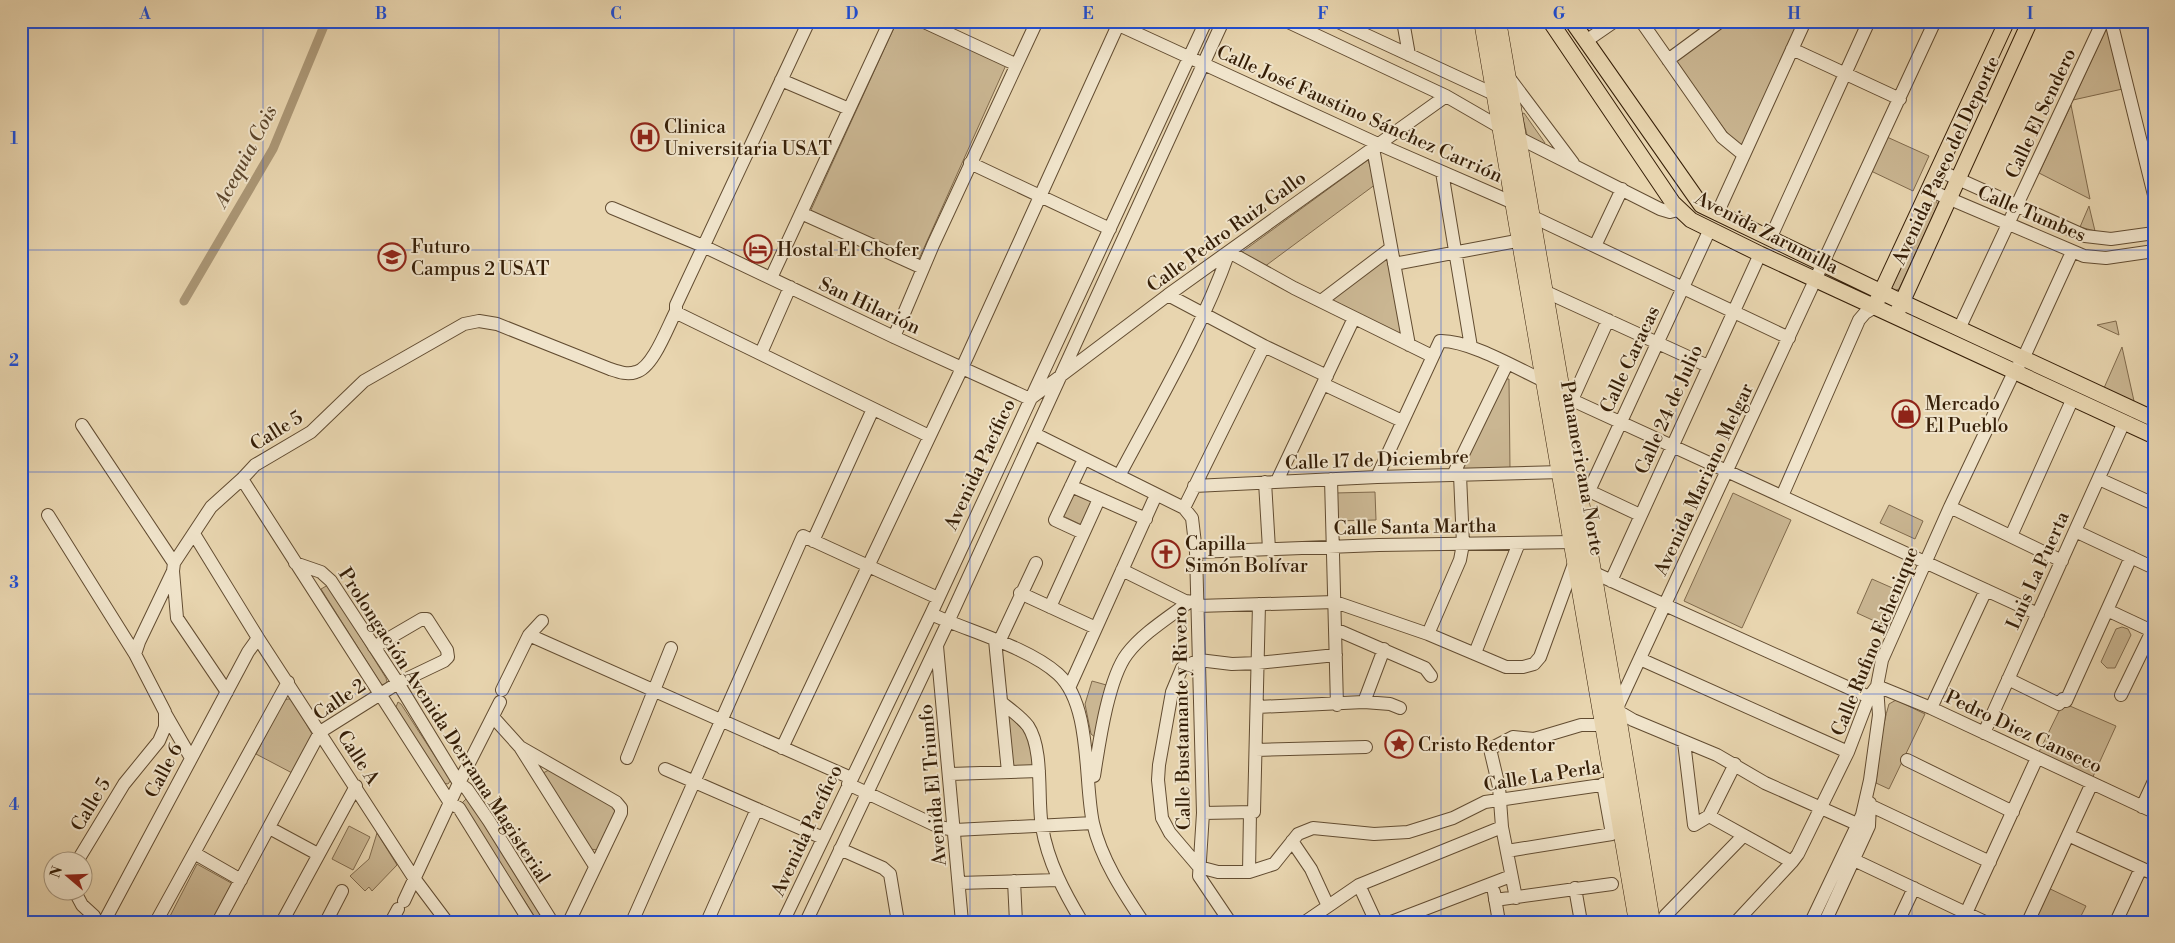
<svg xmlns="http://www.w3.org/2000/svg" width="2175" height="943" viewBox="0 0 2175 943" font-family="'Libre Bodoni',serif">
	<rect width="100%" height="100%" fill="#e8d5af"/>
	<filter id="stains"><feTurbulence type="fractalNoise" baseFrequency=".004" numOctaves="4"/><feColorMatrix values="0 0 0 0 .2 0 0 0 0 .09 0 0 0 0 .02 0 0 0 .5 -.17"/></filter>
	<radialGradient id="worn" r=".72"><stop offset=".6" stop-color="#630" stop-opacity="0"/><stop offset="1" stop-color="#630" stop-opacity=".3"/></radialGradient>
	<path fill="#cab692" stroke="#806a4c" d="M897 21H907L1006 65 919 259 810 212Z
		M1729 21H1800L1742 147 1736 145 1675 61Z
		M2110 21 2127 88 2073 100Z
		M2071 105 2090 199 2039 173Z
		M1524 113 1545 143 1544 144 1527 135 1522 114Z
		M1887 137 1929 156 1913 191 1871 171Z
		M1368 160 1376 184 1264 267 1242 252Z
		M1931 200H1935L1938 204 1899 289 1894 291 1890 287Z
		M2089 206 2095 231 2080 227Z
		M1383 260 1389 261 1401 329 1400 333 1394 335 1334 304 1332 298Z
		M2116 321 2119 335 2097 325Z
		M2122 347 2134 401 2132 402 2104 388Z
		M1505 379H1509L1510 469 1465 471 1462 468Z
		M1375 492 1376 520 1336 521 1335 493Z
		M1733 493 1791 520 1742 628 1684 601Z
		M1073 494 1093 502 1082 525 1063 516Z
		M1889 505 1923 521 1915 539 1880 523Z
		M1872 579 1897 590 1881 624 1857 613Z
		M328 585 386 678 387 682 384 686 381 684 321 589Z
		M2122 627 2128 629 2131 635 2115 668H2107L2101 662 2116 629Z
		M1092 681 1110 686 1096 738 1091 734 1085 704Z
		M288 699H292L312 734 294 774 256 754 284 700Z
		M1896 700 1925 714 1889 789 1876 783C1879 756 1881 730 1889 704Z
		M398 702 401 704 449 778 451 780 448 784 443 783 396 707Z
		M2063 703 2116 726 2091 781 2037 756Z
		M1006 713 1028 735 1035 769 1011 770Z
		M549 770 615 808 616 811 598 850 590 849 543 773Z
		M466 799 469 801 545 922H538L462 803Z
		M349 826 370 837 353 870 332 859Z
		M377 833 397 865 372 891 369 887 365 891 350 876 369 859Z
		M197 864 233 884 215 922H167Z
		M2044 886 2086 906 2078 922H2029Z"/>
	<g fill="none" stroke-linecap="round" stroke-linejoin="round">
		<path stroke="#ab9776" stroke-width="9" d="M184 301 273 149 326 21"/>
		<g stroke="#624c31" stroke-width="14">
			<path id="minor" d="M922 21 1015 64
				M1110 21 1378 144 1516 204
				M1286 21 1446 96 1517 137 1660 209 1670 212 1678 210
				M1336 21 1496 95
				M1403 21 1409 55
				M1641 21 1722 137 1744 155
				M2111 21 2154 195
				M1586 41 1615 21
				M1792 49 1900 99
				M1668 60 1721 21
				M1507 75 1573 163
				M781 80 849 109
				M1373 148 1409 345
				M970 163 1110 229
				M1938 170 2085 236 2111 239 2154 233
				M1442 172 1471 347
				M1929 190 2084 256 2106 258 2154 251
				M612 208 703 246 894 337 1030 399 1168 295 1446 96
				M801 213 923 268
				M1717 214 1805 21
				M1531 216 1789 338
				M1770 239 1869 21
				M1595 246 1622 189
				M1394 264 1522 240
				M771 278 890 21
				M1544 291 1708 366
				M1168 295 1264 346 1327 376
				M1321 301 1391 248
				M676 311 679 314 929 436
				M1959 329 2103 21
				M894 337 933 245 1037 21
				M761 353 790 287
				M1323 384 1402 421
				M1572 400 1608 320
				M1562 401 1572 400 2038 614
				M82 425 174 563
				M1035 434 1184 508 1192 518 1196 552 1203 813 1199 876 1230 922
				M1453 475 1507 364
				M1119 476C1157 404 1202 329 1229 252L1294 288 1432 356
				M1377 477 1440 341C1469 340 1518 369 1546 382
				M242 479 450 803 459 808 530 922
				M1331 479 1337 705
				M2099 479 2154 504
				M1277 481 1354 318
				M1265 482 1269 549
				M1071 486 1146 519
				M1194 486 1377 477 1562 472
				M1589 491 1640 515
				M1782 496 1859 320 1865 313 1875 307
				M1579 503 1589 491 1710 229
				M1950 507 2062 561
				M1184 508 1264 346
				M48 515 135 654
				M2075 531 2154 568
				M1083 533 1055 520 1084 459
				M194 534 258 638 414 878 447 922
				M2011 536 2073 398
				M813 541 873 409
				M1196 552 1379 545 1574 542
				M295 563 321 572 331 581 398 683 459 783 467 789 489 821 552 922
				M1122 570 1185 601 1194 602
				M173 571 177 618 227 692
				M1592 572 1869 697
				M1611 581 1760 254
				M1020 593 1096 628
				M1197 606 1335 602 1428 634 1506 667H1523L1534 664 1540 657 1575 561
				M1050 607 1099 499
				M2107 610 2154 632
				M931 614C968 631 1028 647 1058 674 1092 705 1084 782 1093 823 1101 859 1123 892 1143 922
				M1335 629 1425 668 1431 676
				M1428 634 1460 560 1463 544 1460 475
				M529 635 851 778
				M995 640 1008 772
				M999 642 1036 563
				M937 646 962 922
				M1475 653 1519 543
				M1336 655 1258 663 1232 664 1199 660 1182 668 1172 692 1159 765 1158 780 1162 818 1170 833 1199 867 1218 872H1249L1274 864 1298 834 1313 828 1374 834 1408 832 1453 818 1485 802 1615 783
				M1640 659 1848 752
				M2008 679 2059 704 2063 699 2066 701 2131 557
				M1877 686 1931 708 2154 812
				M1069 688 1156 495
				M502 690 529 635 542 621
				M2121 695 2152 631
				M1364 702 1384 649
				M1002 703C1011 710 1021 717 1028 726 1044 750 1037 799 1042 827 1048 862 1064 892 1082 922
				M1257 707 1364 702 1390 704 1400 708
				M1931 708 1986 590
				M165 713 191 758
				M493 717 520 747 595 866
				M1984 733 2124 422
				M1684 742 1694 825 1709 816 1735 764
				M520 747 616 802 621 808V813L569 922
				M782 748 962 368 1118 25
				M1256 750 1366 747
				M627 758 671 648
				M1907 760 2013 812
				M665 769 823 838
				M950 774 1039 771
				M1094 776C1099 744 1108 679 1127 654 1143 633 1168 618 1189 602
				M848 784 939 827 955 830 1093 823
				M1865 803 1990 862
				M2142 807 2154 781
				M1203 813 1254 812 1259 604
				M1709 816 1792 862
				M1857 824 1765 783 1717 755 1633 720 1616 710 1935 21
				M275 831 314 852
				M2068 835 2154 874
				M1292 841 1311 869 1328 906
				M840 849 883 868 890 874 898 922
				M1507 851 1612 834 1603 784
				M194 853 241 880
				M78 860 124 784 159 741 165 727V712L135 654 139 642 173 571 174 563 211 507 242 479 255 465 311 432 364 381 464 324 479 321 497 324 610 369C619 372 627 375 636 372 653 368 668 326 676 311V305L809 21
				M1854 860 1985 922
				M1249 872 1250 812
				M1014 881 1016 922
				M959 883 1058 880
				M1359 885 1376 922
				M1575 888 1581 922
				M74 890 82 905 94 916 96 922
				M1494 892 1499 922
				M1516 898 1502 827 1499 787 1490 749 1513 737 1534 739 1581 725H1605
				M1495 900 1612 884
				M404 901 459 783 500 702
				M1665 916 1743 836
				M104 922 248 652 258 638
				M156 922 288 682
				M218 922 320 732 398 683 444 661 448 657 447 650 427 619H422L374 647
				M282 922 356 786
				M326 922 342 891
				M391 922 398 909
				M632 922 803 536 938 598
				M707 922 757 809
				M783 922 931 614 1206 21
				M806 922 948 622 1223 21
				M1305 922 1359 885 1502 827
				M1391 922 1511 876
				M1736 922 1792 862 1798 854 1848 752 1869 697 1877 686 1882 660 1950 507 2014 372 2023 359 2072 252
				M1811 922 1862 815 1870 780 1879 715 1877 686
				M1825 922 1869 826 1870 803
				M1898 922 1914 888
				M1962 922 2037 758
				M2028 922 2092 783
				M2116 922 2141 868"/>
		</g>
		<g stroke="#351e07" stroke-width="17">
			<path id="major" d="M1550 21 1673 203 1691 220 1760 254 2154 436
				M1572 21 1701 205 1902 302 2154 419
				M1877 301 2007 21
				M1898 311 2030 21"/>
		</g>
		<g stroke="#351e07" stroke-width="19">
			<path id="highway" d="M1483 21 1638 922
				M1497 21 1616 710 1651 922"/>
		</g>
		<use href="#minor" stroke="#f0e4cb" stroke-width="12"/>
		<use href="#major" stroke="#e8d5af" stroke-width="15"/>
		<use href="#highway" stroke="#e8d5af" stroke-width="18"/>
	</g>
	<path fill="none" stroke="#1d4ed8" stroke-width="1" stroke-opacity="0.55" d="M263 21V922M499 21V922M734 21V922M970 21V922M1205 21V922M1441 21V922M1676 21V922M1912 21V922M21 250H2154M21 472H2154M21 694H2154"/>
	<defs>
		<g id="hospital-ring" transform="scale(1.4375)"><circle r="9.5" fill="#f0e4cb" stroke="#8f2418" stroke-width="1.5"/><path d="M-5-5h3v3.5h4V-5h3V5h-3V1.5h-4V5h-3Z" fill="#8f2418"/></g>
		<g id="hotel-ring" transform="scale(1.4375)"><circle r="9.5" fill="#f0e4cb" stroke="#8f2418" stroke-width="1.5"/><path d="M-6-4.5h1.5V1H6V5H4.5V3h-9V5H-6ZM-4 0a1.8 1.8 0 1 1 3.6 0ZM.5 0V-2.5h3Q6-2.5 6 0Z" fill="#8f2418"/></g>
		<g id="university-ring" transform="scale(1.4375)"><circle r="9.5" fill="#f0e4cb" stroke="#8f2418" stroke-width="1.5"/><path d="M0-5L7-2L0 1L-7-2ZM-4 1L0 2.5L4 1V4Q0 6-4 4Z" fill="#8f2418"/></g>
		<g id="shop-ring" transform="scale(1.4375)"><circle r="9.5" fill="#f0e4cb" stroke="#8f2418" stroke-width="1.5"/><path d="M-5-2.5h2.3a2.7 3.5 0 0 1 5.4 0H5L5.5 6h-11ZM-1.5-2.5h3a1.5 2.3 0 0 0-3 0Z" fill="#8f2418"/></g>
		<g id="church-ring" transform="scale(1.4375)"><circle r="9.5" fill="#f0e4cb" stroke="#8f2418" stroke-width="1.5"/><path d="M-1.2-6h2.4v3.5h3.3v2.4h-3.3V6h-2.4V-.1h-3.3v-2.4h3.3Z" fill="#8f2418"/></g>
		<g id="sight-ring" transform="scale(1.4375)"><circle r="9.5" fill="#f0e4cb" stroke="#8f2418" stroke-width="1.5"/><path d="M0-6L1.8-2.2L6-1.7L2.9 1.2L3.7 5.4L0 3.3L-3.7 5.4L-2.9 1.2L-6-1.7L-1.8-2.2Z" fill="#8f2418"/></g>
	</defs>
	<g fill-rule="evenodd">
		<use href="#hospital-ring" x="645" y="137"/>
		<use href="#hotel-ring" x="758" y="249"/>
		<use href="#university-ring" x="392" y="257"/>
		<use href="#shop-ring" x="1906" y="414"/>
		<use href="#church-ring" x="1166" y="554"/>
		<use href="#sight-ring" x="1399" y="744"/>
	</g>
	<g text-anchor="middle" stroke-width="4" stroke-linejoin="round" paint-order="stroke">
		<g font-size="19" fill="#351e07" stroke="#f0e4cb">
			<text transform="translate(1360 113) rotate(24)" y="7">Calle José Faustino Sánchez Carrión</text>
			<text transform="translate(2040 113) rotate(-65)" y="7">Calle El Sendero</text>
			<text transform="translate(1945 160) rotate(-65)" y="7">Avenida Paseo del Deporte</text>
			<text transform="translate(2032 213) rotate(23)" y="7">Calle Tumbes</text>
			<text transform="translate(1226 231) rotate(-36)" y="7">Calle Pedro Ruiz Gallo</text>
			<text transform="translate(1767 232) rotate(27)" y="7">Avenida Zarumilla</text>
			<text transform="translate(870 305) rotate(25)" y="7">San Hilarión</text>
			<text transform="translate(1629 359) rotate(-65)" y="7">Calle Caracas</text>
			<text transform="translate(1668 409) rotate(-66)" y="7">Calle 24 de Julio</text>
			<text transform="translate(276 430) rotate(-32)" y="7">Calle 5</text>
			<text transform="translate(1377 459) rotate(-2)" y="7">Calle 17 de Diciembre</text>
			<text transform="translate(979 464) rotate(-65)" y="7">Avenida Pacífico</text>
			<text transform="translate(1583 468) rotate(80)" y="7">Panamericana Norte</text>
			<text transform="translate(1703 479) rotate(-65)" y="7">Avenida Mariano Melgar</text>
			<text transform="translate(1415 526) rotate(-1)" y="7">Calle Santa Martha</text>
			<text transform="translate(2037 570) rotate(-66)" y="7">Luis La Puerta</text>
			<text transform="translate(1874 641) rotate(-68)" y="7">Calle Rufino Echenique</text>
			<text transform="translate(339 699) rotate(-34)" y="7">Calle 2</text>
			<text transform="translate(1181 718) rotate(-91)" y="7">Calle Bustamante y Rivero</text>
			<text transform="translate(445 725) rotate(57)" y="7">Prolongación Avenida Derrama Magisterial</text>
			<text transform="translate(2024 731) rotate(25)" y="7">Pedro Diez Canseco</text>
			<text transform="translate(359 757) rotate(57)" y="7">Calle A</text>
			<text transform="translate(163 770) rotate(-62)" y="7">Calle 6</text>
			<text transform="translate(1542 775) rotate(-9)" y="7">Calle La Perla</text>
			<text transform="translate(932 785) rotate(-95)" y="7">Avenida El Triunfo</text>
			<text transform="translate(90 804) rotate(-59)" y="7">Calle 5</text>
			<text transform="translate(806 830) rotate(-65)" y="7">Avenida Pacífico</text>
		</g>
		<g font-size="19" fill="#351e07" stroke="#f0e4cb" text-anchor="start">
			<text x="664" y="133">Clinica<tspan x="664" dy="22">Universitaria USAT</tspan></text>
			<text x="411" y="253">Futuro<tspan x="411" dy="22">Campus 2 USAT</tspan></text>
			<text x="777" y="256">Hostal El Chofer</text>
			<text x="1925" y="410">Mercado<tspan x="1925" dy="22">El Pueblo</tspan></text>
			<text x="1185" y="550">Capilla<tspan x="1185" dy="22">Simón Bolívar</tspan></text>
			<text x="1418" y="751">Cristo Redentor</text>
		</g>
		<g font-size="20" font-style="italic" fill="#5e482e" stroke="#f0e4cb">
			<text transform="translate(245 156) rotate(-62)" y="7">Acequia Cois</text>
		</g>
	</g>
	<rect width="2175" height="943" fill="none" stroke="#e8d5af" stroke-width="55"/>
	<g transform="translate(68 876) rotate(289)"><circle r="24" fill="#f0e4cb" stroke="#a5957d"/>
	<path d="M0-4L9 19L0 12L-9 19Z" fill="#8f2418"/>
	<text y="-8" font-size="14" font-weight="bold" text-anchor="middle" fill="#351e07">N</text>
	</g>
	<rect x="28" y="28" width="2120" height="888" fill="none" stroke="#1d4ed8" stroke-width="2"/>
	<g font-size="16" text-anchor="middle" font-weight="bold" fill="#1d4ed8">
		<text x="145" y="19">A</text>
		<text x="381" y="19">B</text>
		<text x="616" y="19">C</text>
		<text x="852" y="19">D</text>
		<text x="1088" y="19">E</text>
		<text x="1323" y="19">F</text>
		<text x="1559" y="19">G</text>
		<text x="1794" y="19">H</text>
		<text x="2030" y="19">I</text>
		<text x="14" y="144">1</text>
		<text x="14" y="366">2</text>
		<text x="14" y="588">3</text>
		<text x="14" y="810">4</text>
	</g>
	<rect width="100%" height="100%" filter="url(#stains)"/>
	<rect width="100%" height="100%" fill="url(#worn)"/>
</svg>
